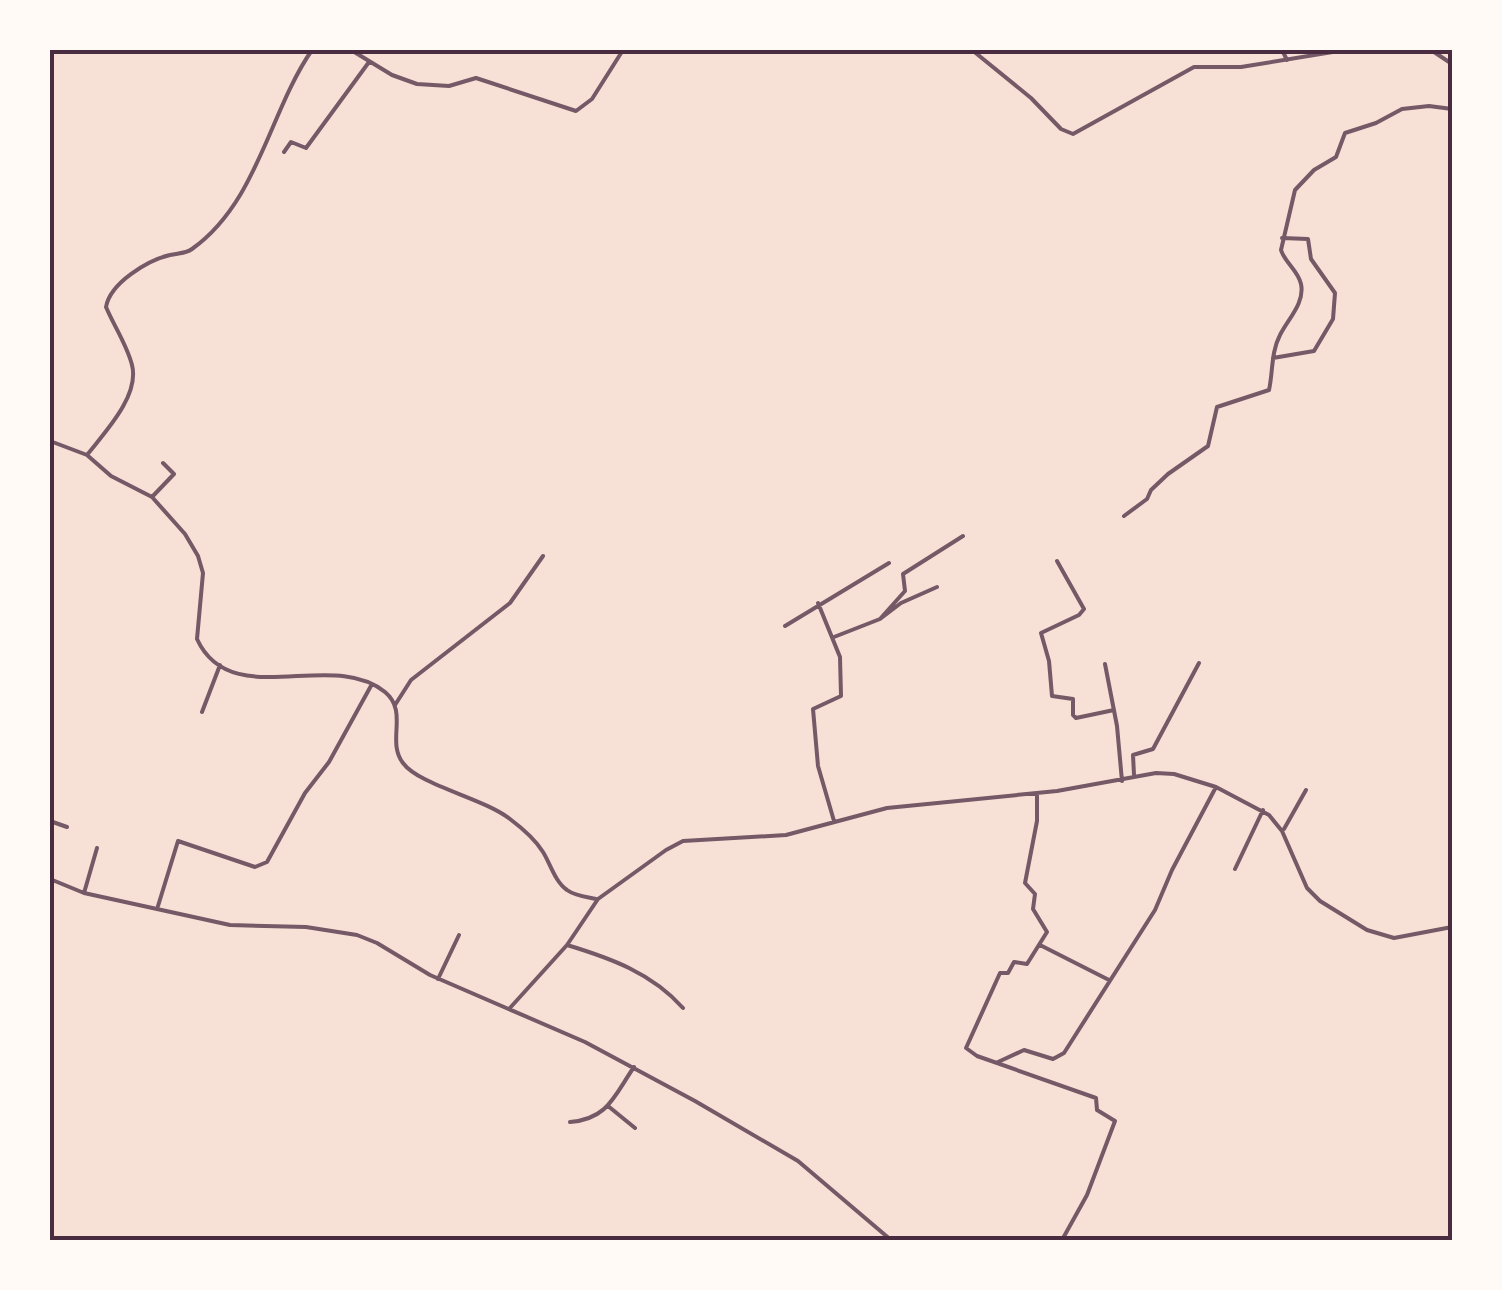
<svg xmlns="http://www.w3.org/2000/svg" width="1502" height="1290" viewBox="0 0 1502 1290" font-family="'Nunito Sans',sans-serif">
	<rect width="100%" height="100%" fill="#f7e1d7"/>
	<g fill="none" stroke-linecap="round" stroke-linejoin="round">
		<path stroke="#755966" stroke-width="4" d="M351 50 392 75 417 84 449 86 476 78 576 111 592 99 623 50
			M972 50 1031 98 1061 129 1073 134 1194 67H1241L1345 50
			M1282 50 1287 60
			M1431 50 1452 64
			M284 152 291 142 306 148 369 62
			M1273 358 1314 351 1333 319 1335 293 1311 259 1308 239 1282 238
			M50 441 87 455 111 476 152 497 185 534 198 556 203 573 197 639C231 713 332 648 385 692 409 712 386 741 403 763 419 785 483 798 510 819 522 828 535 839 543 852 550 863 555 882 567 890 575 896 587 897 596 899
			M87 455C104 433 140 396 132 365 127 345 114 326 106 307 110 283 148 260 170 255 178 253 185 254 192 249 258 202 269 112 312 50
			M152 497 174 474 163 463
			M1124 516 1147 499 1151 490 1168 474 1208 446 1217 407 1269 390C1273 372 1271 352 1280 335 1288 319 1305 303 1301 284 1298 270 1285 263 1281 250L1295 190 1314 170 1336 157 1345 133 1376 123 1402 109 1429 106 1452 109
			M1057 561 1084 609 1079 615 1041 633 1049 661 1052 696 1073 699V715L1076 718 1114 710
			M818 603 840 657 841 696 813 709 818 766 834 821
			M880 619 905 591 903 574 963 536
			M785 626 889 563
			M834 637 880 619 901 603 937 587
			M1105 664 1117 726 1122 781
			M395 705 411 680 510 603 543 556
			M202 712 220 665
			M1134 775 1133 755 1153 749 1199 663
			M1037 794V821L1025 883 1035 894 1033 909 1047 932 1027 964 1014 962 1008 973H1000L966 1048 977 1056 1096 1098 1097 1110 1115 1121 1087 1195 1062 1240
			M50 821 67 827
			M1284 829 1306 790
			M1235 869 1263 810
			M50 879 84 893 230 925 306 927 357 935 377 943 430 975 585 1042 695 1101 798 1161 891 1240
			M84 893 97 848
			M158 906 178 841 255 867 267 862 305 793 329 762 372 684
			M567 945C610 958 652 973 683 1008
			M1040 945 1109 980
			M438 979 459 935
			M509 1009 567 945 598 899 666 850 683 841 786 835 887 808 1057 791 1156 773 1174 774 1216 787 1269 815 1282 831 1307 888 1320 901 1367 930 1394 938 1452 927
			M998 1062 1024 1050 1053 1059 1064 1053 1155 910 1172 870 1216 787
			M608 1106 635 1128
			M570 1122C608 1119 614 1096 634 1067"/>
	</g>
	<rect width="1502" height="1290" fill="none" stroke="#fffaf5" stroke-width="105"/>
	<rect x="52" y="52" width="1398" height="1186" fill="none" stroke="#4a2c40" stroke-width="4"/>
</svg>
